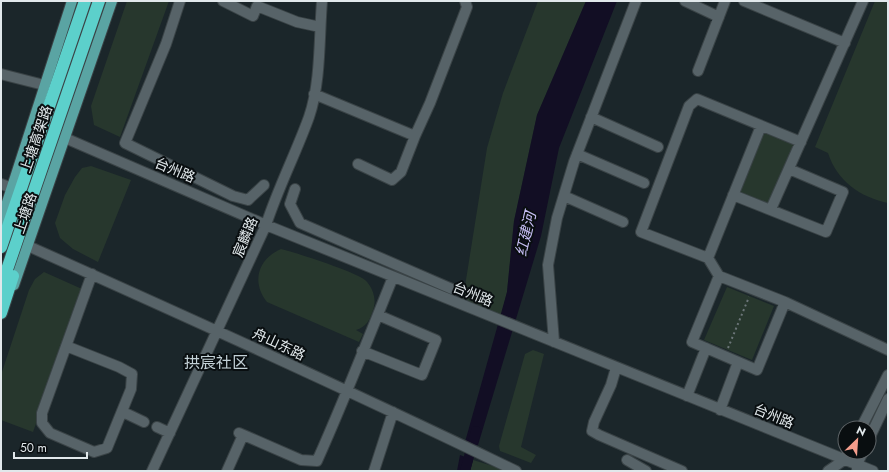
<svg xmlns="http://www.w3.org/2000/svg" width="889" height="472" viewBox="0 0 889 472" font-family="Jost,'Noto Sans SC',sans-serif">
	<rect width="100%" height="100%" fill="#1b262a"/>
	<path fill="#27372d" d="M127 1H169L120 137 94 125 91 106Z
		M538 1H586L537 115 514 221 507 292 500 320 462 305 487 148 503 93Z
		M875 1H888V203C860 197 837 181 828 153L815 147Z
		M763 130 796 144 769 205 738 193Z
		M91 166 131 180 98 262 73 249 60 238 55 223 65 195 75 177 82 168Z
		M281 249C294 252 356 272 365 280 373 287 377 300 373 310 370 320 366 327 356 330L363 334 359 342 267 302C251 282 258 259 281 249Z
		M44 272 82 289 81 298 33 432 1 420V375L29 290 35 279Z
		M727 287 774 306 752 360 704 340Z
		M533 350 544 354 521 447 536 455 531 463 500 451 499 446 525 354Z
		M473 460 509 471H470Z"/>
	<path fill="#120e24" d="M586 1H617L559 148 541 236 478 445 465 442 507 292 514 221 537 115Z
		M460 455 473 460 470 471H457Z"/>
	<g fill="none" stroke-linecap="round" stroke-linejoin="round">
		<path stroke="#120e24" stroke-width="10" d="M465 471 476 431"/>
		<g stroke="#3a4346" stroke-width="12">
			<path id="minor" d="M180 1 166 44 125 143 233 196 248 200 264 185
				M223 1 253 16 257 6 297 22 320 27
				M685 1 719 17
				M744 1 845 43
				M698 71 725 1
				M1 74 44 85
				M314 94 415 136 430 103 467 7 465 1
				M591 117 658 147
				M761 126 708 258 719 276 692 342 757 370 785 302
				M65 138 266 225 873 471
				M577 154 644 183
				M358 164 392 180 401 172 415 136
				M1 184 12 188
				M295 189 290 204 300 223 452 289
				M733 195 826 232 843 192 789 169
				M564 196 623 222
				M771 209 863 1
				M28 246C192 319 355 393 516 471
				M708 258 641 232 689 106 697 99 801 142
				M719 276 785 302 888 350
				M554 342 548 265 557 218 574 162 636 1
				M66 346 119 367 132 374 131 389 107 448 94 452 50 433 42 423V413L92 274
				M362 351 422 375 436 340 378 315
				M616 368 611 385 594 422 592 431 599 435 682 471
				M687 396 706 348
				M720 410 738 362
				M123 412 144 422
				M157 427 170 433
				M861 428 888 375
				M239 433 301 460 317 461C344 401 368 339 393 277
				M869 439 888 399
				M627 460 646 471
				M857 469V464L863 452
				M152 471 266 225C278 188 296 153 309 117 321 82 319 38 322 1
				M227 471 243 435
				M374 471 393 412
				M828 471 844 460 849 452"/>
		</g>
		<g stroke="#3a4346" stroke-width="12">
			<path id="major" d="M1 221 72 1
				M14 285 112 1"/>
		</g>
		<g stroke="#3a4346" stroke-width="14">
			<path id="highway" d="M1 247 85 1
				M1 287 99 1
				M1 313 13 276"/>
		</g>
		<path stroke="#6c7679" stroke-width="2" stroke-dasharray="2 3" stroke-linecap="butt" d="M728 348 749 297"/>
		<use href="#minor" stroke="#576368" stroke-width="10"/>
		<use href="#major" stroke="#5aa4a3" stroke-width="10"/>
		<use href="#highway" stroke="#5cd0cb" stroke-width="12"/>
	</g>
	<g text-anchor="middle" stroke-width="4" stroke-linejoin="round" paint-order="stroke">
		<g font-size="14" fill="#e1e8eb" stroke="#090e10">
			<text transform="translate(36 139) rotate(-71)" y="5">上塘高架路</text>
			<text transform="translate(175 170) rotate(23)" y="5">台州路</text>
			<text transform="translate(25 213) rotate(-71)" y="5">上塘路</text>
			<text transform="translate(245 237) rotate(-67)" y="5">宸麟路</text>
			<text transform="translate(473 294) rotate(22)" y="5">台州路</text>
			<text transform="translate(279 344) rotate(25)" y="5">舟山东路</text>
			<text transform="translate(774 416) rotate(22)" y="5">台州路</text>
		</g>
		<g font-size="15" font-style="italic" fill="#c6bef4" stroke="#090e10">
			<text transform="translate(526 234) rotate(-77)" y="5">红建河</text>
		</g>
		<g font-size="16" fill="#c3d1d7" stroke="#090e10">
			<text x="216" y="368">拱宸社区</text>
		</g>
	</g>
	<rect width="889" height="472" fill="none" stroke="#e1e8eb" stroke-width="4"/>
	<g transform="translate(857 440) rotate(25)"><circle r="19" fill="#090e10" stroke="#5f6568"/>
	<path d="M0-3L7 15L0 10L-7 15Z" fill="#f49d8c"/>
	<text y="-6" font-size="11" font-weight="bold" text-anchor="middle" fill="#e1e8eb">N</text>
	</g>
	<path d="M14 452v6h73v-6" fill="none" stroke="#e1e8eb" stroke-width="2"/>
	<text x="20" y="452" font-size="12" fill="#e1e8eb" stroke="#090e10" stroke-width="3" paint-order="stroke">50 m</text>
</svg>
